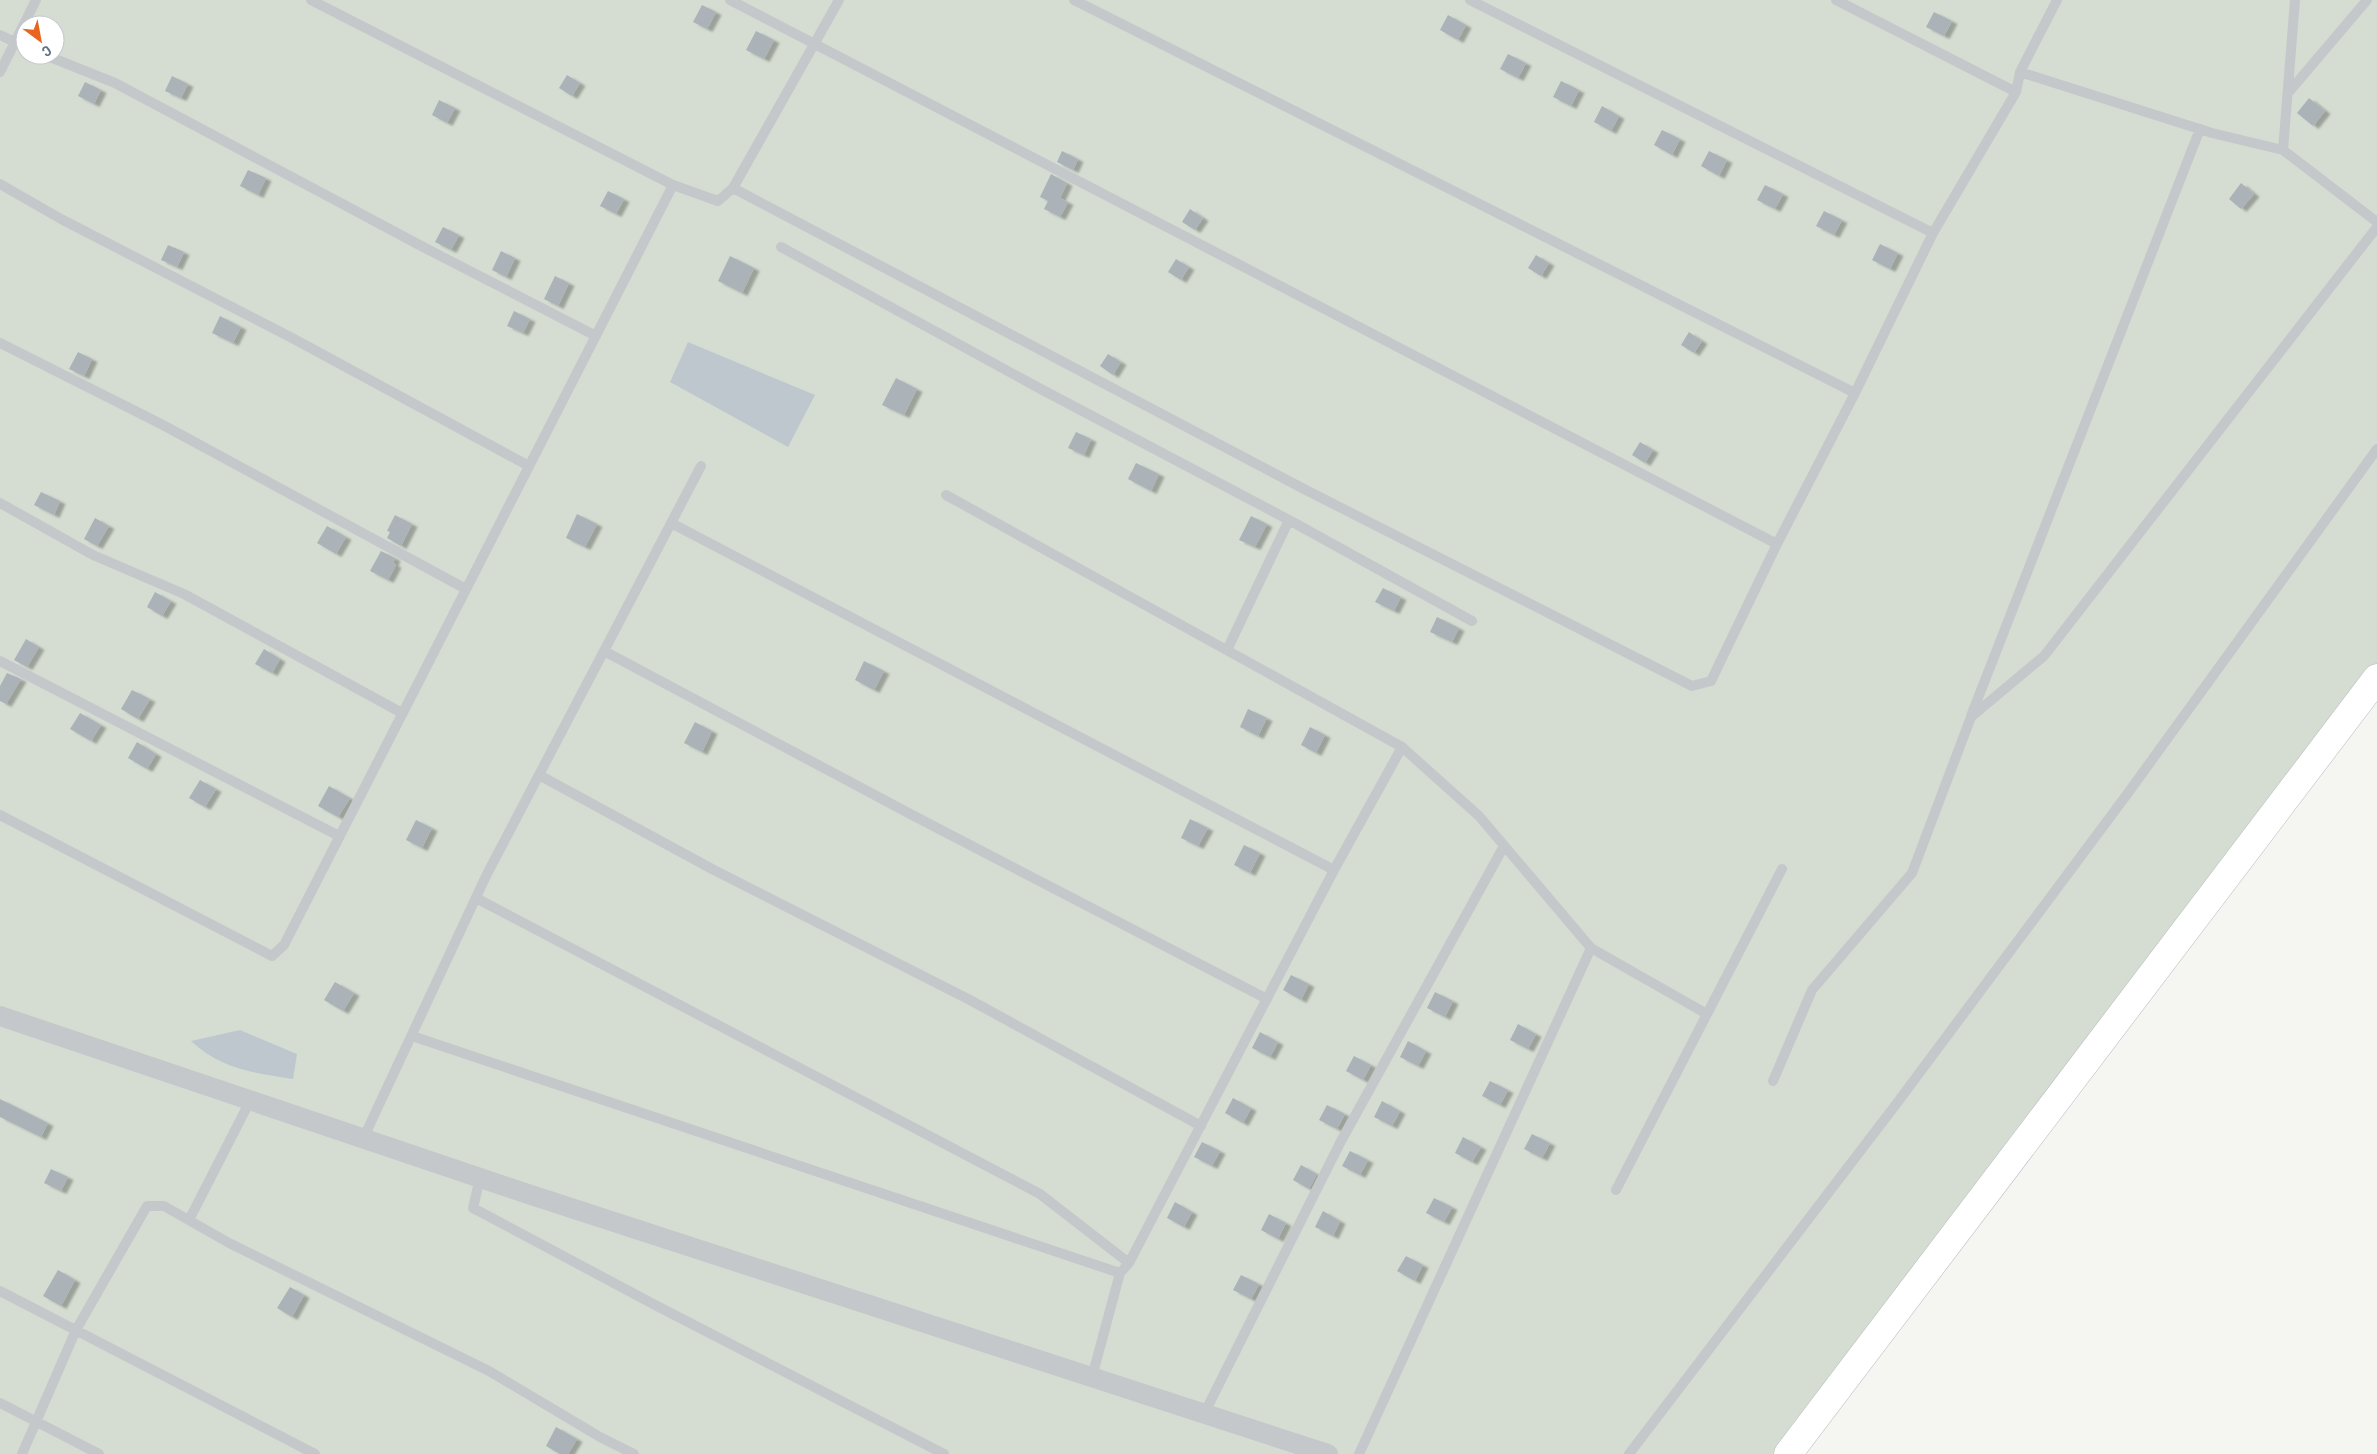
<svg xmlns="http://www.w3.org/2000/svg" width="2377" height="1454" viewBox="0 0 2377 1454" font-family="'Roboto Condensed',sans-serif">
	<defs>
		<filter id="shadow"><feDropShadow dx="5.5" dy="3" stdDeviation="1" flood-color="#0004"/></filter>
	</defs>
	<rect width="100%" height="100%" fill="#f5f6f1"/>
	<path fill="#d5ddd2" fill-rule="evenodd" d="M0 0H2377V678L1788 1454H0ZM25 25H55V55H25Z"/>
	<path fill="#bec7cd" d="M688 342 815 395 788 447 670 382Z
		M240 1030 297 1054 293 1079C254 1073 221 1069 191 1041Z"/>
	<path fill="#abb2b8" filter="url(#shadow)" d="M702 5 716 12 707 29 693 22Z
		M1934 12 1952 21 1944 36 1926 27Z
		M1448 15 1466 25 1458 40 1440 30Z
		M756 31 774 40 764 59 746 50Z
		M1508 54 1526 63 1518 78 1500 69Z
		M567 75 580 83 572 96 559 88Z
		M172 76 188 84 181 98 165 91Z
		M1561 81 1579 90 1571 106 1553 97Z
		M85 82 101 90 94 104 78 96Z
		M2309 98 2325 111 2313 126 2297 113Z
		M439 100 455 108 447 123 432 115Z
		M1602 106 1619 116 1611 131 1594 122Z
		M1662 130 1680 139 1672 155 1654 145Z
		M1062 151 1078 159 1073 170 1057 162Z
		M1709 151 1727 160 1719 176 1701 166Z
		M248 170 266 178 258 195 240 186Z
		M1051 174 1067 183 1060 198 1068 202 1060 217 1044 209 1048 201 1040 197Z
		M2241 183 2254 194 2241 209 2229 199Z
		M1765 185 1783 194 1775 209 1757 200Z
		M608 191 624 199 616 214 600 206Z
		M1190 209 1203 218 1195 230 1182 222Z
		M1824 211 1842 220 1834 235 1816 226Z
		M443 227 459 235 451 250 435 242Z
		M1880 244 1898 253 1890 269 1872 260Z
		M168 245 184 252 177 267 161 260Z
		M501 251 515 258 506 277 492 270Z
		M1536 255 1549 263 1541 276 1528 268Z
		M730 256 754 268 742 293 718 281Z
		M1176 259 1189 267 1181 280 1168 272Z
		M555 276 569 283 558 306 544 299Z
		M514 311 530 319 523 333 507 326Z
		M220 316 241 327 233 343 212 333Z
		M1689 332 1702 341 1694 353 1681 345Z
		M78 352 92 359 84 376 69 369Z
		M1108 354 1121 362 1113 375 1100 366Z
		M896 378 917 389 904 415 882 405Z
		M1076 432 1091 439 1084 455 1068 448Z
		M1640 442 1653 450 1645 463 1632 455Z
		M1136 463 1159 474 1151 491 1128 479Z
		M41 492 60 501 54 515 34 505Z
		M577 514 597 524 585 547 566 538Z
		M395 515 412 524 401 546 387 538 390 532 387 531Z
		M1251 516 1267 524 1255 547 1239 540Z
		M95 518 109 526 97 546 84 539Z
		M327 526 346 537 336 554 317 543Z
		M381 551 395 558 393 563 396 565 388 580 370 571Z
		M1383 588 1401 597 1394 611 1375 602Z
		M155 592 171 601 162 616 147 607Z
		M1437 617 1459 628 1452 642 1430 632Z
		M26 639 39 647 27 667 14 660Z
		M264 649 280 659 272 673 255 664Z
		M864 661 884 671 874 690 855 680Z
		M7 673 21 679 6 704 0 701V686Z
		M132 690 150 699 138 719 121 709Z
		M1248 709 1267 718 1258 736 1240 727Z
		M80 713 101 725 91 741 70 729Z
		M695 722 712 731 702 752 684 743Z
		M1310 727 1325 735 1316 753 1301 745Z
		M137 742 156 754 147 769 128 758Z
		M200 780 216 789 205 807 189 798Z
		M329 786 350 798 338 817 318 806Z
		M1190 819 1208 828 1198 846 1181 838Z
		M416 820 432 828 422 848 406 840Z
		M1244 845 1260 853 1250 873 1234 865Z
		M1291 975 1309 984 1301 1000 1283 990Z
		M335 982 354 993 343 1011 324 1000Z
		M1435 992 1453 1001 1445 1017 1427 1008Z
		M1518 1024 1536 1034 1528 1049 1510 1040Z
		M1260 1032 1278 1042 1270 1057 1252 1048Z
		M1408 1041 1426 1051 1418 1066 1400 1057Z
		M1354 1056 1371 1065 1363 1080 1346 1071Z
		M1490 1081 1508 1090 1500 1105 1482 1096Z
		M1233 1098 1251 1108 1243 1123 1225 1113Z
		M0 1099 48 1123 41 1137 0 1117Z
		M1382 1101 1400 1111 1392 1126 1374 1117Z
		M1327 1105 1345 1114 1337 1129 1319 1120Z
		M1532 1134 1550 1143 1542 1158 1524 1149Z
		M1463 1137 1481 1147 1472 1162 1455 1153Z
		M1202 1142 1220 1151 1212 1166 1194 1157Z
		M1350 1151 1368 1160 1360 1175 1342 1166Z
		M1301 1165 1317 1174 1309 1189 1293 1180Z
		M51 1169 68 1177 61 1191 44 1183Z
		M1434 1198 1452 1207 1444 1222 1426 1213Z
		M1175 1202 1192 1212 1184 1227 1167 1218Z
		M1323 1211 1340 1221 1333 1236 1315 1227Z
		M1269 1214 1286 1223 1278 1239 1261 1230Z
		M1406 1256 1423 1265 1415 1281 1397 1271Z
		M58 1270 75 1280 61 1306 43 1296Z
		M1241 1275 1259 1284 1251 1299 1233 1290Z
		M290 1287 304 1295 292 1317 277 1308Z
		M556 1427 577 1439 568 1454H560L546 1446Z"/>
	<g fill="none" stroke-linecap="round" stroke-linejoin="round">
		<g stroke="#b7bbc0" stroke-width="29">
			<path id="secondary" d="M1788 1454 2377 678"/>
		</g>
		<path stroke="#c5c8cb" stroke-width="10" d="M311 0 673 185 718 201 733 188 839 0
			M730 0 1777 544
			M1074 0 1855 393
			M1470 0 1933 233
			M0 35 25 47
			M45 55 115 83 427 249 596 336
			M0 72 36 0
			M2020 72 2212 133 2283 150 2377 222
			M2016 92 2020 72 2057 0
			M2288 93 2367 0
			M2283 150 2295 0
			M0 184 61 219 294 339 529 466
			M733 188 1302 488 1692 686 1711 681 1777 544 1855 393 1933 233 2016 92 1836 0
			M781 247 1037 387 1289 520
			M0 343 163 425 466 589
			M946 495 1402 747
			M0 503 93 555 184 594 402 713
			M671 523 1334 870
			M1227 650 1289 520 1472 621
			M604 651 916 817 1267 999
			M0 661 339 836
			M1971 716 2200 129
			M539 775 712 869 970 1000 1201 1126
			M0 815 272 956 284 945 673 185
			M476 898 1040 1194 1129 1263
			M1591 948 1707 1014 1616 1190
			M1707 1014 1782 869
			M412 1036 1120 1273
			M1773 1081 1812 990 1912 873 1971 717 2044 656 2377 227
			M363 1139 487 874 701 466
			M480 1178 473 1208 657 1306 944 1454
			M189 1220 250 1101
			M0 1291 315 1454
			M1092 1377 1120 1273 1129 1263 1334 870 1402 747 1479 816 1591 948 1359 1454
			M0 1403 99 1454
			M1204 1414 1340 1143 1504 846
			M22 1454 76 1330 147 1206H164L229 1243 489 1371 600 1437 634 1454
			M1629 1454 1897 1103 2128 793 2377 449"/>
		<path stroke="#c5c8cb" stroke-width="20" d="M0 1016 525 1193 1328 1454"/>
		<use href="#secondary" stroke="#fff" stroke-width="28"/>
	</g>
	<g transform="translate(40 40) rotate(148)"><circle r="24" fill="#ffffff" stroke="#c1c7ce"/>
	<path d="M0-4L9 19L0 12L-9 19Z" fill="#e8641f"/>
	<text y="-8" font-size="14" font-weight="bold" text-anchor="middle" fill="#637284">С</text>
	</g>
</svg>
